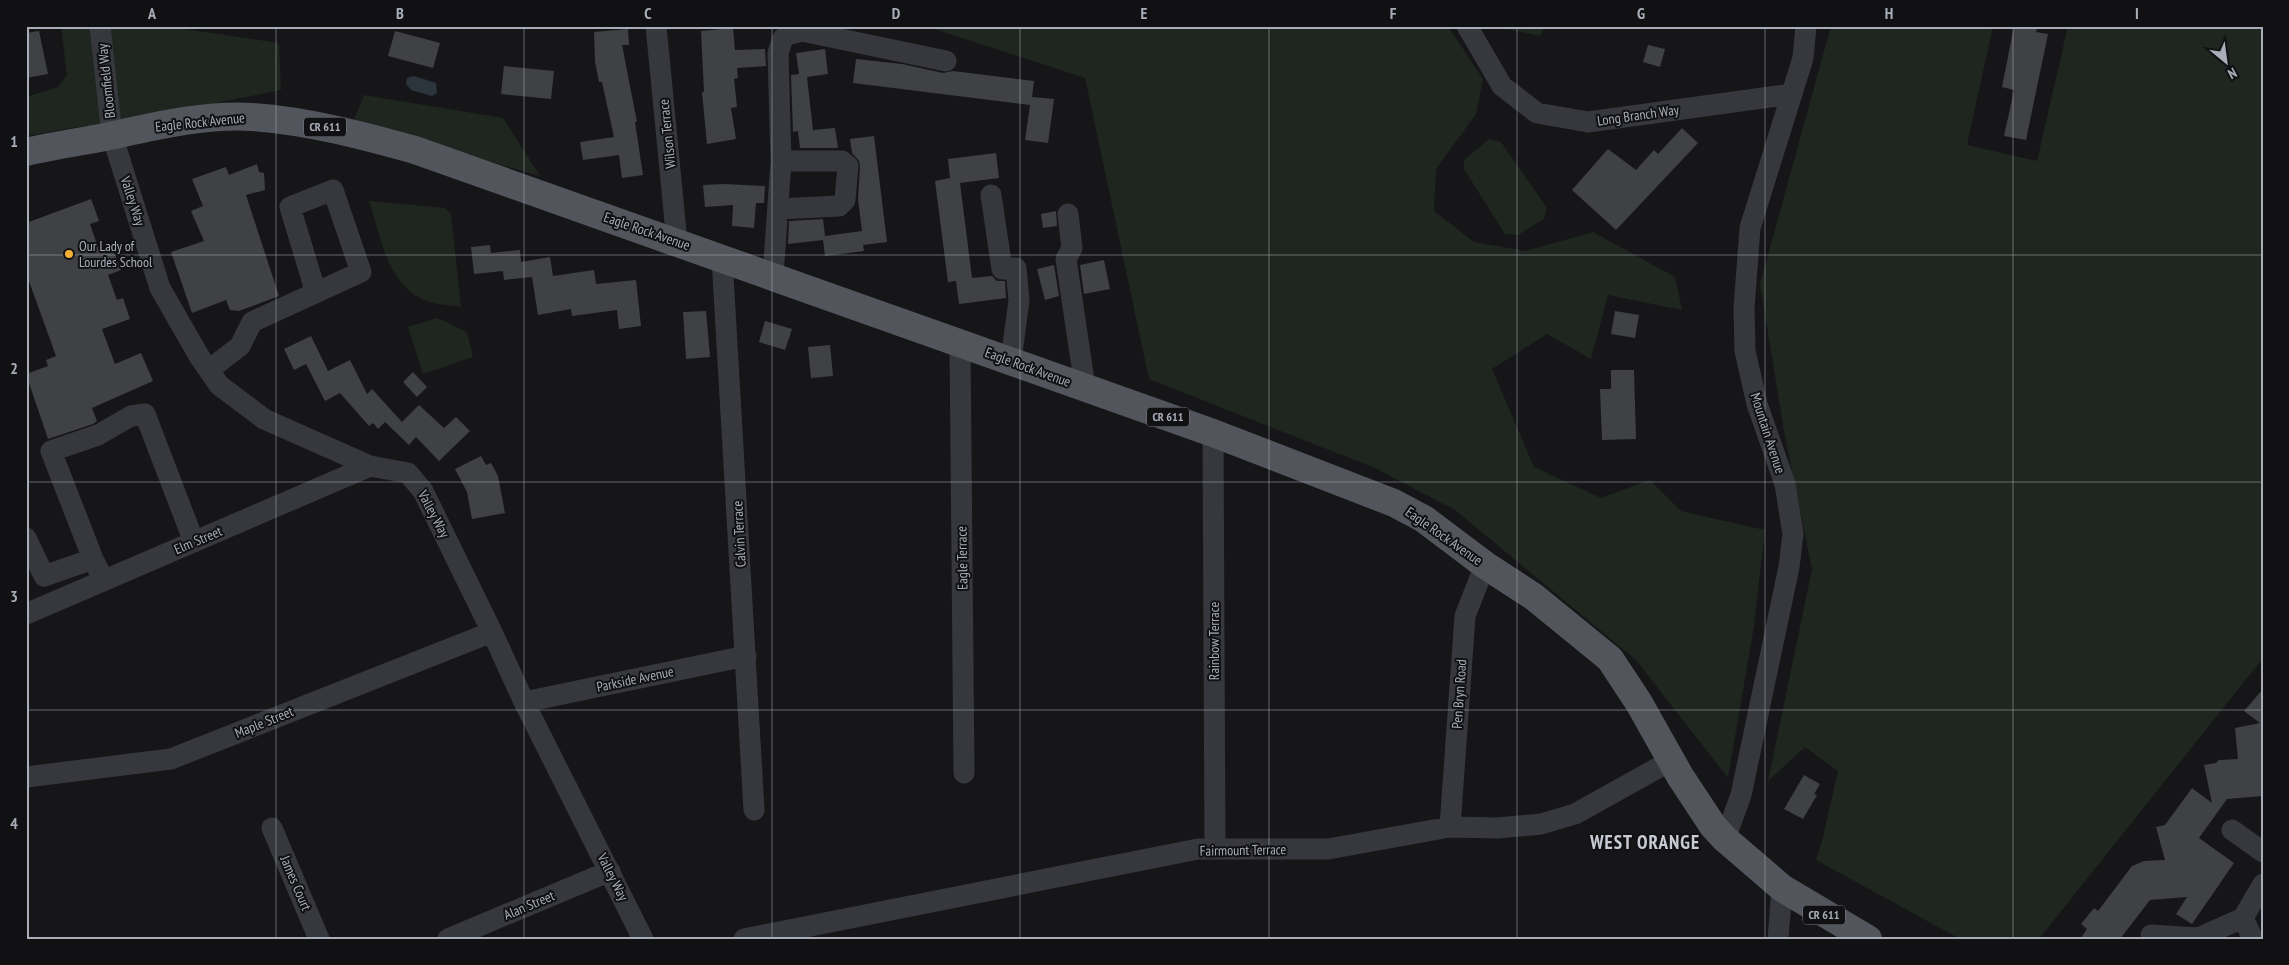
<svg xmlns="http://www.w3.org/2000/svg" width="2289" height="965" viewBox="0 0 2289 965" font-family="'PT Sans Narrow',sans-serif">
	<rect width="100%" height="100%" fill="#161618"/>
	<path fill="#1e261f" d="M61 26H164L279 43 281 90 181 110 26 136V97L58 87 67 75Z
		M925 26H1448L1483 79 1476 114 1436 169 1434 211 1474 242 1526 251 1593 232 1675 277 1682 310 1608 295 1591 359 1547 334 1492 369 1534 467 1601 498 1650 480 1681 511 1765 530 1754 626 1728 778 1636 660 1455 510 1375 468 1149 379 1085 78Z
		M1494 26H1545L1540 36Z
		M1831 26H1993L1967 145 2037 161 2068 26H2263V658L2039 939H1960L1816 860 1823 837 1838 771 1805 747 1768 781 1812 569 1785 437 1760 284Z
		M364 95 503 118 540 176 353 122Z
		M1489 139 1501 142 1547 208 1544 219 1518 235 1505 234 1464 169V160Z
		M369 201 445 208 451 214 461 307C451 305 437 305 427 301 387 286 381 237 369 201Z
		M437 318 467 332 473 357 423 374 408 327Z"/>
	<path fill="#2c353c" d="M414 76 436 83 437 93 432 96 411 90 406 84 407 78Z"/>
	<path fill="#404145" d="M2014 26H2038L2036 32 2048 34 2026 140 2004 136 2014 90 2002 87Z
		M733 28 735 50 765 49 766 66 737 68 738 78 734 79 737 107 731 108 736 139 707 144 702 92H704L701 31Z
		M628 29 629 45H622L637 122H635L643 175 622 178 619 155 583 160 580 142 614 137 602 82H599L595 62 594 32Z
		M39 31 48 74 26 78V33Z
		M395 31 440 43 433 68 388 56Z
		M1648 45 1665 49 1660 67 1643 62Z
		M825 49 828 74 807 77 813 130 835 128 838 148H800L798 131 793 132 791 75 799 74 796 53Z
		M856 59 902 64 943 73 953 71 1034 81 1032 97 1054 99 1048 143 1025 140 1030 105 853 83Z
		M504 66 554 71 551 99 501 94Z
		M1682 128 1698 143 1616 230 1572 190 1608 149 1636 170 1654 150 1658 154Z
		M874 136 887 242 863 245 864 251 825 256 823 240 788 244 789 221 823 219 825 236 862 231 858 199 860 167 859 161 852 153 850 139Z
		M996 153 999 178 960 183 972 278 992 276 997 281H1005L1006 298 959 304 956 281 948 282 935 181 950 178 948 159Z
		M257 164 259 172 264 173 265 190 246 195 279 296 239 311 230 310 226 300 192 313 171 252 204 241 191 211 203 206 192 179 226 167 229 175Z
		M724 184 765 186 764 203H756L754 228 732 226 733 205 705 207 703 185Z
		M91 199 99 221 90 224 99 250 111 245 121 270 108 275 117 300 123 298 130 319 102 329 115 364 141 353 153 381 92 408 97 421 93 424 48 439 26 374 48 366 46 360 56 356 26 273V223Z
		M1056 211 1057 226 1043 228 1041 214Z
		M490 245 491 253 520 250 521 262 550 257 553 276 594 270 596 284 636 280 641 326 619 329 617 310 572 316 571 309 538 315 532 277 504 280 503 271 474 274 471 247Z
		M1104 260 1110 289 1084 294 1080 265Z
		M1054 265 1059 296 1045 300 1037 269Z
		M706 311 710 357 686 359 683 312Z
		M1615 311 1639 315 1635 338 1611 334Z
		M765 321 792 329 785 350 759 342Z
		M311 336 328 371 350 360 367 394 372 389 402 422 419 405 444 428 456 417 470 431 439 461 416 437 409 445 385 422 378 429 373 423 369 426 340 393 325 401 306 364 294 370 284 349Z
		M830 345 833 376 811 378 808 347Z
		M1611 370H1634L1636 439 1602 440 1600 389H1611Z
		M413 372 427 387 417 397 403 382Z
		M481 456 486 465 491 463 498 476 505 513 472 519 467 492 455 469Z
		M2263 689V796L2227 799 2199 838 2234 863 2192 924 2176 914 2187 897 2150 900 2120 939H2080L2087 929 2081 924 2094 908 2098 911 2132 866 2144 861 2165 860 2156 827 2165 825 2192 788 2212 803 2204 765 2216 763 2219 760 2238 759 2235 728 2260 723 2244 711Z
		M1804 775 1820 784 1814 794 1817 795 1803 819 1784 809Z"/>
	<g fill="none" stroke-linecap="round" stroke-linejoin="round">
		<path stroke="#37383d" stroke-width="21" d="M100 26 112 135 160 288 199 356 219 385 264 419 370 466 408 473 423 491 492 632 524 702 643 939
			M656 26 677 242
			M1467 26 1502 86 1537 113 1588 122 1792 94
			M991 195 1002 269 1016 268 1019 300 1011 361
			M778 209 839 206 845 200 848 166 842 161H781
			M1068 214 1072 248 1066 259 1085 387
			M722 258 754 810
			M773 276 781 161 778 53 783 38 790 34 802 31 946 61
			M960 343 964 773
			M209 370 240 346 252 322 361 272 333 190 290 207 316 293
			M1213 433 1215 849
			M26 538 44 576 93 559 99 571
			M93 559 51 451 98 435 131 416 145 414 194 542
			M26 614 370 466
			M524 702 746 656
			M26 777 171 759 492 632
			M1450 827 1465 616 1485 565
			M272 828 319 939
			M2232 830 2263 852
			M1725 839 1741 795 1789 567 1793 534 1785 484 1757 404 1745 351 1744 308 1750 228 1803 58 1806 26
			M2243 918 2263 884
			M2243 918 2253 939
			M2151 935 2198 938 2243 918
			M448 939 610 871
			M744 939 1198 849H1328L1450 827 1498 828 1541 824 1575 814 1672 760
			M1778 939 1782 888"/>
		<path stroke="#53555c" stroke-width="28" d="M26 152C52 146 79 142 105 137 152 127 203 114 252 117 308 121 361 135 415 150L1213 433 1394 503 1424 519 1485 565 1534 597 1610 659 1639 703 1680 776 1713 826 1725 839 1782 888 1868 939"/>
	</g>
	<path fill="none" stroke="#a8adb8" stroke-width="1" stroke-opacity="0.55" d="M276 26V939M524 26V939M772 26V939M1020 26V939M1269 26V939M1517 26V939M1765 26V939M2013 26V939M26 255H2263M26 482H2263M26 710H2263"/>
	<circle fill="#f2b134" stroke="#111113" stroke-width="2" cx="69" cy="254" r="5"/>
	<g text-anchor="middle" stroke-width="4" stroke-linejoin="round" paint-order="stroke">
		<g fill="#111113" stroke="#7b7e86" stroke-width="1">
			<rect x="304" y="117.5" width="42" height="19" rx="4"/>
			<rect x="1147" y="407.5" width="42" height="19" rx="4"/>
			<rect x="1803" y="905.5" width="42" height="19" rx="4"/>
		</g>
		<g font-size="12" font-weight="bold" fill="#a8adb8">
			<text x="325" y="131">CR 611</text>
			<text x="1168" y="421">CR 611</text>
			<text x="1824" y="919">CR 611</text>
		</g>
		<g font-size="14" fill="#a8adb8" stroke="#111113">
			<text transform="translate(106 81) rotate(-96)" y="5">Bloomfield Way</text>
			<text transform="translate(1638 115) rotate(-8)" y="5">Long Branch Way</text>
			<text transform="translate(200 122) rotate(-6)" y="5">Eagle Rock Avenue</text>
			<text transform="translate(667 134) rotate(-96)" y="5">Wilson Terrace</text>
			<text transform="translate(133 201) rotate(72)" y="5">Valley Way</text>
			<text transform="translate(647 231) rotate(19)" y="5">Eagle Rock Avenue</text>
			<text transform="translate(1028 367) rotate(20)" y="5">Eagle Rock Avenue</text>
			<text transform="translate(1768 433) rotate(72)" y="5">Mountain Avenue</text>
			<text transform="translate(434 514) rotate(62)" y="5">Valley Way</text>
			<text transform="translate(739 534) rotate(-93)" y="5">Calvin Terrace</text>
			<text transform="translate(1444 536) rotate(35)" y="5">Eagle Rock Avenue</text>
			<text transform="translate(198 540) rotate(-23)" y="5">Elm Street</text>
			<text transform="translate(962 558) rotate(-91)" y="5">Eagle Terrace</text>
			<text transform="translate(1214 641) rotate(-90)" y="5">Rainbow Terrace</text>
			<text transform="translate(635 679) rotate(-12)" y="5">Parkside Avenue</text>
			<text transform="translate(1459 694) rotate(-86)" y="5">Pen Bryn Road</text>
			<text transform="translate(264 722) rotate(-22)" y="5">Maple Street</text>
			<text transform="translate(1243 850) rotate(-1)" y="5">Fairmount Terrace</text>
			<text transform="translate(613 877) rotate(63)" y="5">Valley Way</text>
			<text transform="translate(296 883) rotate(67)" y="5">James Court</text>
			<text transform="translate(529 905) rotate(-23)" y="5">Alan Street</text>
		</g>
		<g font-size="14" fill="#a8adb8" stroke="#111113" text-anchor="start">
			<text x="79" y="251">Our Lady of<tspan x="79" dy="16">Lourdes School</tspan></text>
		</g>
		<g font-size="19" font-weight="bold" letter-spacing="1" fill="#c9ccd4" stroke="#111113">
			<text x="1645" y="849">WEST ORANGE</text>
		</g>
	</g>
	<rect width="2289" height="965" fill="none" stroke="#111113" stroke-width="55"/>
	<g transform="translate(2226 62) rotate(151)" stroke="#111113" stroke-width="4" paint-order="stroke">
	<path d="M0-4L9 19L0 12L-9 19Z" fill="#a8adb8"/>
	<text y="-8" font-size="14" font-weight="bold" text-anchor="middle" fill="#a8adb8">N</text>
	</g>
	<rect x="28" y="28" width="2234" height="910" fill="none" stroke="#a8adb8" stroke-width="2"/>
	<g font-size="16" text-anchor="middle" font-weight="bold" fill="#a8adb8">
		<text x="152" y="19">A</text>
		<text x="400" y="19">B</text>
		<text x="648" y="19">C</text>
		<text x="896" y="19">D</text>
		<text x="1144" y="19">E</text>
		<text x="1393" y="19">F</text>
		<text x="1641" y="19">G</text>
		<text x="1889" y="19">H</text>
		<text x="2137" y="19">I</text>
		<text x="14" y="147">1</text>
		<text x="14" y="374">2</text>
		<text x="14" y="602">3</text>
		<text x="14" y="829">4</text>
	</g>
</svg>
